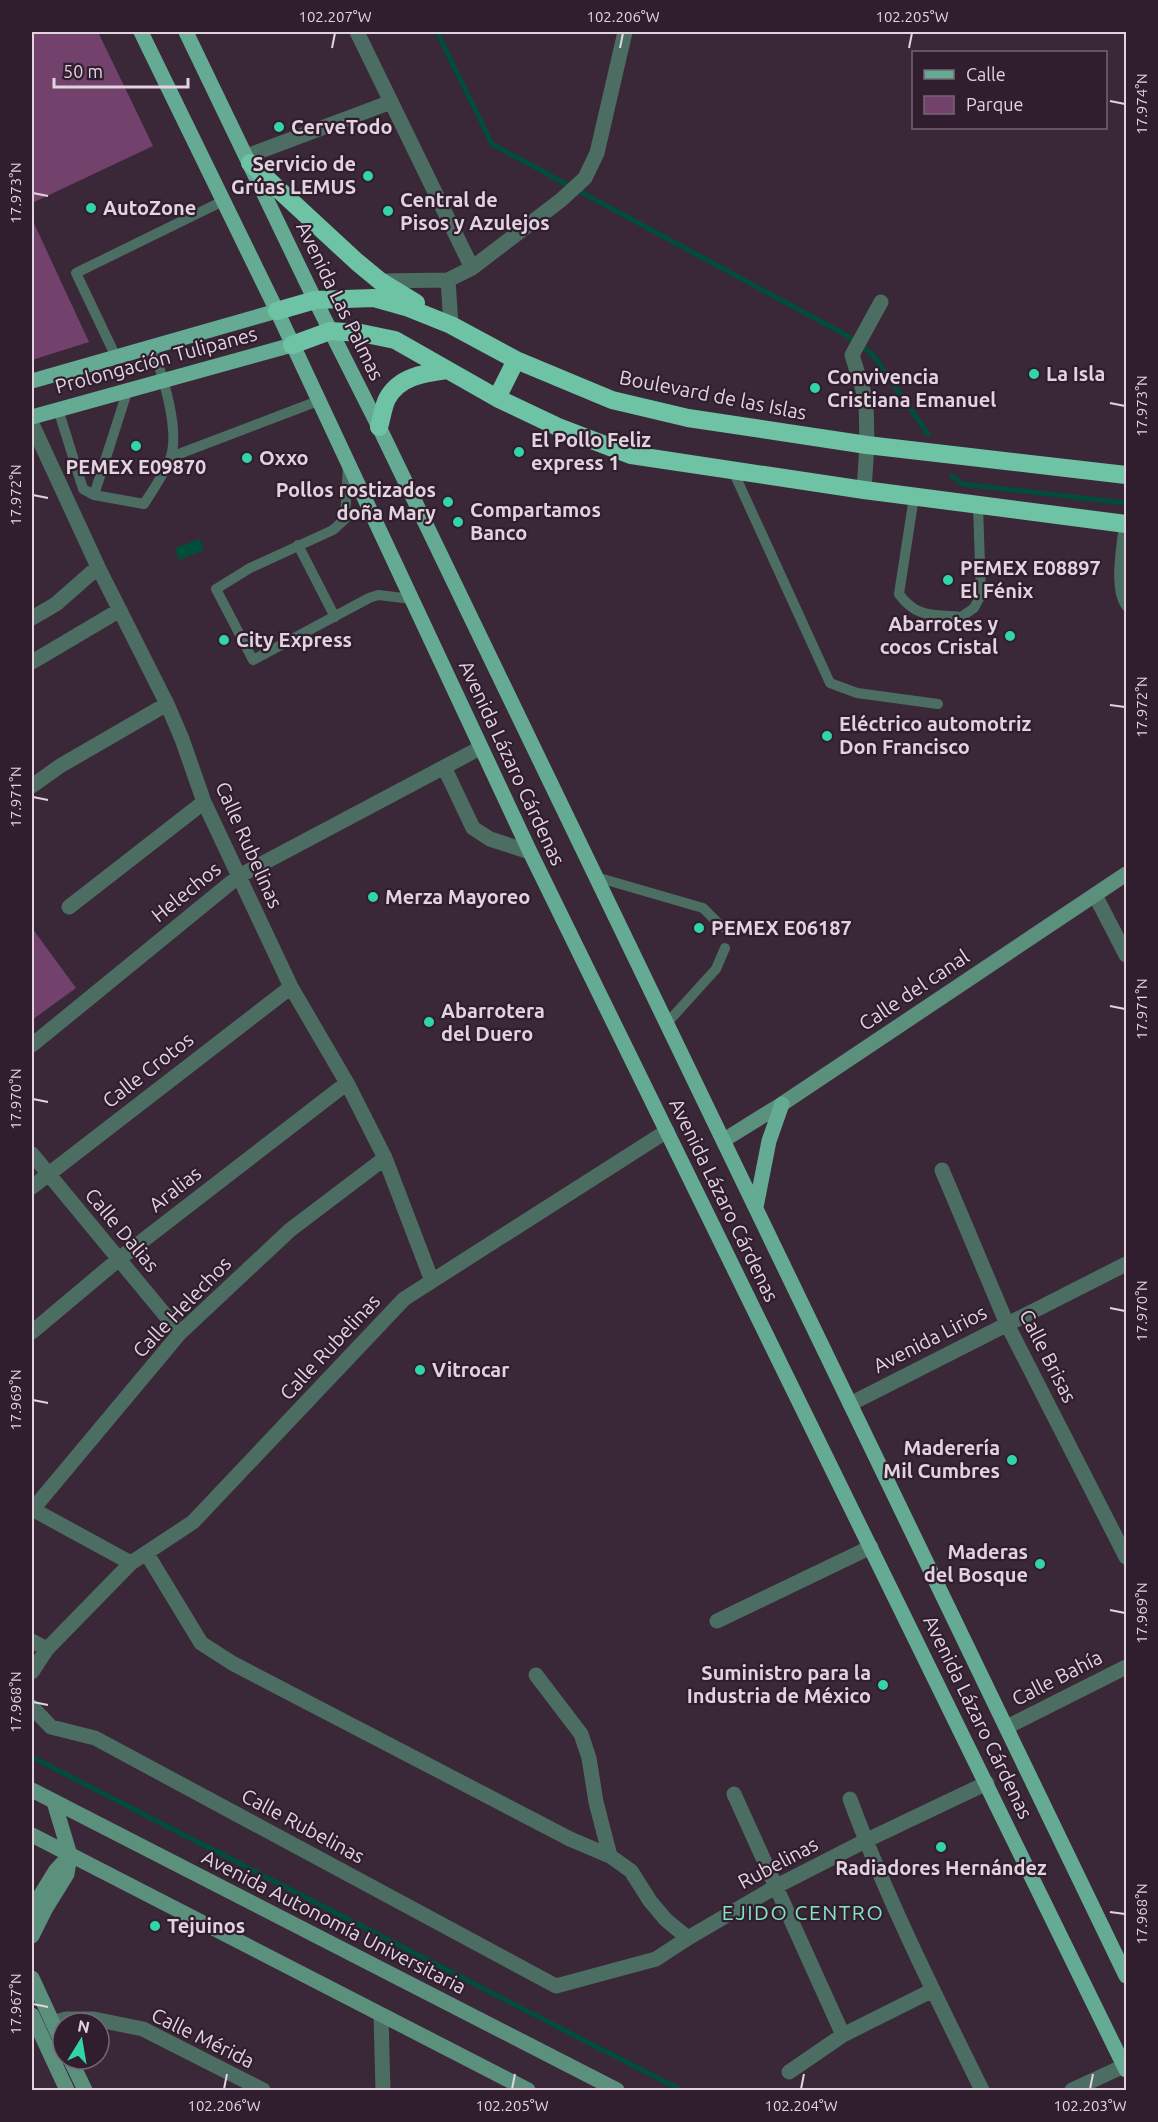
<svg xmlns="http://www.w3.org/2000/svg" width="1158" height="2122" viewBox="0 0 1158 2122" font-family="Ubuntu,sans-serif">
	<rect width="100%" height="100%" fill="#3a2738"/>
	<path fill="#72426d" d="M32 32H98L153 146 32 203Z
		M32 219 89 342 32 360Z
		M32 928 76 988 32 1020Z"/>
	<path fill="#004d3a" d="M200 539 204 550 179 560 175 548Z"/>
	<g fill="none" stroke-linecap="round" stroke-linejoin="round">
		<path stroke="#004d3a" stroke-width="5" d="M437 32 492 144 846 335 873 355 928 434
			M952 476 962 484 1126 503
			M32 1757 681 2090"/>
		<path stroke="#4c6d61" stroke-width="10" d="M116 357 76 273 223 201
			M58 409 83 489 94 495 144 504C153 490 164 474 170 459 181 431 162 375 153 348
			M171 457 318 401
			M348 465 345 519 333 530 250 568 216 589 253 660 369 598 378 595 412 599
			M733 471 830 683 857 693 938 704
			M94 495 128 389
			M914 497 899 594C917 619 934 614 961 617L974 608 981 595 978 505
			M1124 524C1122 546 1113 587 1126 606
			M298 545 335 617
			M596 877 703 908 722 927
			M667 1023 716 969 725 948"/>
		<path stroke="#4c6d61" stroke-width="15" d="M357 32 472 268
			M247 156 391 102
			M448 280 451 325
			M380 281 448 280 472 268 561 200 585 178 597 153 625 32
			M32 424 98 567 167 704 182 739 204 802 291 987 347 1083 385 1158 432 1281 404 1299 193 1522 131 1563 47 1649 32 1672
			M864 490 867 445 866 400 852 355 881 302
			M32 618 56 604 98 567
			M32 662 120 610
			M444 767 473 828 490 839 530 852
			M32 786 60 766 167 704
			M1095 895 1126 955
			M69 907 204 802
			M32 1045 239 876 480 748
			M32 1154 180 1333
			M942 1170 1007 1324 1126 1557
			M32 1187 291 987
			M432 1281 667 1131
			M32 1332 119 1259 347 1083
			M850 1404 1126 1264
			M32 1509 131 1563
			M33 1509 180 1333 290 1230 385 1158
			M147 1554 201 1643 232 1663 570 1839 610 1856 631 1871 650 1901 666 1920 688 1938
			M717 1621 871 1547
			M32 1641 47 1649
			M536 1675 581 1734 589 1758 596 1802 610 1856
			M32 1707 51 1727 95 1738 556 1986 656 1959 688 1938 777 1886 865 1841 987 1783
			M1007 1727 1126 1667
			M734 1794 843 2035
			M850 1799C887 1899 935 1995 982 2090
			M381 2015 383 2090
			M53 2023 66 2019H94L143 2029 263 2090
			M789 2072 843 2035 933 1990
			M1072 2090 1124 2066"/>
		<path stroke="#5b907d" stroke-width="15" d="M724 1140 782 1104 1126 874
			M32 1790 617 2090
			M32 1835 528 2090
			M32 1909 56 1870 70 1855
			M32 1936 46 1908 67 1874 70 1855 54 1802
			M32 1978 63 2045
			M32 2015 67 2090
			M70 2059 85 2090"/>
		<path stroke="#65aa92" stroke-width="15" d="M141 32 277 311 530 852 1126 2070
			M186 32 315 300 379 427 1126 1976
			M32 381 277 311
			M32 417 292 345
			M756 1207 769 1141 782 1104"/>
		<path stroke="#6ec3a5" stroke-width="18" d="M250 163 357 262 380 281 416 303
			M277 311 315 300 374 298 406 307 451 325 516 360 612 400 688 418 867 445 1126 475
			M292 345 330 331 361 333 395 340 497 398 558 427 631 455 864 490 1126 524
			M497 398 516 360
			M379 427C382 418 383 407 387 399 399 376 425 373 447 370"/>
	</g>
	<path fill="none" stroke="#e1d4df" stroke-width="2" d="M332 48 335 33M620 48 623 33M909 48 912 33M1110 101 1125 104M33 193 48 196M1110 403 1125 406M33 495 48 498M1110 705 1125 707M33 797 48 800M1110 1006 1125 1009M33 1099 48 1102M1110 1308 1125 1311M33 1400 48 1403M1110 1610 1125 1613M33 1702 48 1705M1110 1912 1125 1914M33 2004 48 2007M224 2089 227 2074M512 2089 515 2074M801 2089 804 2074M1090 2089 1093 2074"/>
	<g fill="#33d4a8" stroke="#301d2e" stroke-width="2">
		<circle cx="279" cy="127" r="6"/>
		<circle cx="368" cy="176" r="6"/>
		<circle cx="91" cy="208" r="6"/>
		<circle cx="388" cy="211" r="6"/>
		<circle cx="1034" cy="374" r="6"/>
		<circle cx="815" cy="388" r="6"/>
		<circle cx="136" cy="446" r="6"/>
		<circle cx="519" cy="452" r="6"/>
		<circle cx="247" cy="458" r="6"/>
		<circle cx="448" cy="502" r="6"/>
		<circle cx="458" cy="522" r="6"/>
		<circle cx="948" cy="580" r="6"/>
		<circle cx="1010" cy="636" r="6"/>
		<circle cx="224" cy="640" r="6"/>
		<circle cx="827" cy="736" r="6"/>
		<circle cx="373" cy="897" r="6"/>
		<circle cx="699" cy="928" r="6"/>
		<circle cx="429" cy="1022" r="6"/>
		<circle cx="420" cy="1370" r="6"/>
		<circle cx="1012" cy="1460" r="6"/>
		<circle cx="1040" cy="1564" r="6"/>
		<circle cx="883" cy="1685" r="6"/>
		<circle cx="941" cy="1847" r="6"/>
		<circle cx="155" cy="1926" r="6"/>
	</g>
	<g text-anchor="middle" stroke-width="4.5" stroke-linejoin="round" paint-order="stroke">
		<g font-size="20" font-weight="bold" fill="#e1d4df" stroke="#301d2e" text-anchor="start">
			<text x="291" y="134">CerveTodo</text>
			<text x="356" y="171" text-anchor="end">Servicio de<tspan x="356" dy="23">Grúas LEMUS</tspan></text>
			<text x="400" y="207">Central de<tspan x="400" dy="23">Pisos y Azulejos</tspan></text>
			<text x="103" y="215">AutoZone</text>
			<text x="1046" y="381">La Isla</text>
			<text x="827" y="384">Convivencia<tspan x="827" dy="23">Cristiana Emanuel</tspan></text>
			<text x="531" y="447">El Pollo Feliz<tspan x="531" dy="23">express 1</tspan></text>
			<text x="259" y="465">Oxxo</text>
			<text x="136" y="474" text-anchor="middle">PEMEX E09870</text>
			<text x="436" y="497" text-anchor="end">Pollos rostizados<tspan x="436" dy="23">doña Mary</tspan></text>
			<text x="470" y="517">Compartamos<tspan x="470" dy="23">Banco</tspan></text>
			<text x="960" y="575">PEMEX E08897<tspan x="960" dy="23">El Fénix</tspan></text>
			<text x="998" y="631" text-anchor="end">Abarrotes y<tspan x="998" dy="23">cocos Cristal</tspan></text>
			<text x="236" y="647">City Express</text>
			<text x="839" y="731">Eléctrico automotriz<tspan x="839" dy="23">Don Francisco</tspan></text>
			<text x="385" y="904">Merza Mayoreo</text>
			<text x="711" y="935">PEMEX E06187</text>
			<text x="441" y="1018">Abarrotera<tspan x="441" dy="23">del Duero</tspan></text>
			<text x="432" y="1377">Vitrocar</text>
			<text x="1000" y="1455" text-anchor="end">Maderería<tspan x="1000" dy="23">Mil Cumbres</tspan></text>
			<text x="1028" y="1559" text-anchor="end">Maderas<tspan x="1028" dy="23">del Bosque</tspan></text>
			<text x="871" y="1680" text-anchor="end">Suministro para la<tspan x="871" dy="23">Industria de México</tspan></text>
			<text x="941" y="1875" text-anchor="middle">Radiadores Hernández</text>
			<text x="167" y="1933">Tejuinos</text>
		</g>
		<g font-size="20" fill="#e1d4df" stroke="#301d2e">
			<text transform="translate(340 301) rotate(64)" y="7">Avenida Las Palmas</text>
			<text transform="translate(156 360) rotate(-15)" y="7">Prolongación Tulipanes</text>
			<text transform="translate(713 395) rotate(11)" y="7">Boulevard de las Islas</text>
			<text transform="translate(512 763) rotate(65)" y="7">Avenida Lázaro Cárdenas</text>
			<text transform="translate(249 845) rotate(66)" y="7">Calle Rubelinas</text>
			<text transform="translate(186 892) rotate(-39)" y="7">Helechos</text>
			<text transform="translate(914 990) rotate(-34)" y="7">Calle del canal</text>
			<text transform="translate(148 1070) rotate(-38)" y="7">Calle Crotos</text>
			<text transform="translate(175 1189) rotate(-38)" y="7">Aralias</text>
			<text transform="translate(724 1200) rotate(64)" y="7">Avenida Lázaro Cárdenas</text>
			<text transform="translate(122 1230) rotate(50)" y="7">Calle Dalias</text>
			<text transform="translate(182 1307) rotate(-46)" y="7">Calle Helechos</text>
			<text transform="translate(930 1339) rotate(-27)" y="7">Avenida Lirios</text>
			<text transform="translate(330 1347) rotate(-47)" y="7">Calle Rubelinas</text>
			<text transform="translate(1048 1356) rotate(63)" y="7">Calle Brisas</text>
			<text transform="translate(1057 1678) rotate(-27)" y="7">Calle Bahía</text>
			<text transform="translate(978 1717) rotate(64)" y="7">Avenida Lázaro Cárdenas</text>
			<text transform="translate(303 1826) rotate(28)" y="7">Calle Rubelinas</text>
			<text transform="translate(778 1863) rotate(-28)" y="7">Rubelinas</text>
			<text transform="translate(334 1922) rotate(27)" y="7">Avenida Autonomía Universitaria</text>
			<text transform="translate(203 2038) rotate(26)" y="7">Calle Mérida</text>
		</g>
		<g font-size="21" letter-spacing="1.5" fill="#87e3c2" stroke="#301d2e">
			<text x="803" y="1920">EJIDO CENTRO</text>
		</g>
	</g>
	<rect width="1158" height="2122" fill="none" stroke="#301d2e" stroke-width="66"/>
	<rect x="912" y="51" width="195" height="78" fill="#301d2e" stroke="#776675" stroke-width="1.5"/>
	<rect x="924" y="70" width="30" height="9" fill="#65aa92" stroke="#776675" stroke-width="1.5"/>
	<text x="966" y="81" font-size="18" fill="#e1d4df">Calle</text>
	<rect x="924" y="96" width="30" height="18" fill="#72426d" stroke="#776675" stroke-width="1.5"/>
	<text x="966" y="111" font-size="18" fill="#e1d4df">Parque</text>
	<g transform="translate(81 2041) rotate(11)"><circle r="28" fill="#301d2e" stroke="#776675" stroke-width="1.5"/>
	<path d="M0-4.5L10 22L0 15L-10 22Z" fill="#33d4a8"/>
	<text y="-9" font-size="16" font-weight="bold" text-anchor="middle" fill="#e1d4df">N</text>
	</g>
	<path d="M54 78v9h134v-9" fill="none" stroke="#e1d4df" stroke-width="3"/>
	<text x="63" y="78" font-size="18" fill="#e1d4df" stroke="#301d2e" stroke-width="4.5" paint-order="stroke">50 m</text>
	<rect x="33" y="33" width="1092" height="2056" fill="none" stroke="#e1d4df" stroke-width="2"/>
	<g font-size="15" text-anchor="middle" fill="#e1d4df">
		<text x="335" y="22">102.207°W</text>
		<text x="623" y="22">102.206°W</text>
		<text x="912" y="22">102.205°W</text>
		<text transform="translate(1142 104) rotate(-90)" y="5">17.974°N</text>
		<text transform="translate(16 193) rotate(-90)" y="5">17.973°N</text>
		<text transform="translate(1142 406) rotate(-90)" y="5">17.973°N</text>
		<text transform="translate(16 495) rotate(-90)" y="5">17.972°N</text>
		<text transform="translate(1142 707) rotate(-90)" y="5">17.972°N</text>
		<text transform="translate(16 797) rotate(-90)" y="5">17.971°N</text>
		<text transform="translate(1142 1009) rotate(-90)" y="5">17.971°N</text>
		<text transform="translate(16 1099) rotate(-90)" y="5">17.970°N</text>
		<text transform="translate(1142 1311) rotate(-90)" y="5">17.970°N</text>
		<text transform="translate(16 1400) rotate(-90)" y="5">17.969°N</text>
		<text transform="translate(1142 1613) rotate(-90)" y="5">17.969°N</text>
		<text transform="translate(16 1702) rotate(-90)" y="5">17.968°N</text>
		<text transform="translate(1142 1914) rotate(-90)" y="5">17.968°N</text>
		<text transform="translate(16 2004) rotate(-90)" y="5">17.967°N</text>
		<text x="224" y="2111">102.206°W</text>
		<text x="512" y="2111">102.205°W</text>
		<text x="801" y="2111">102.204°W</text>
		<text x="1090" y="2111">102.203°W</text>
	</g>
</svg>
